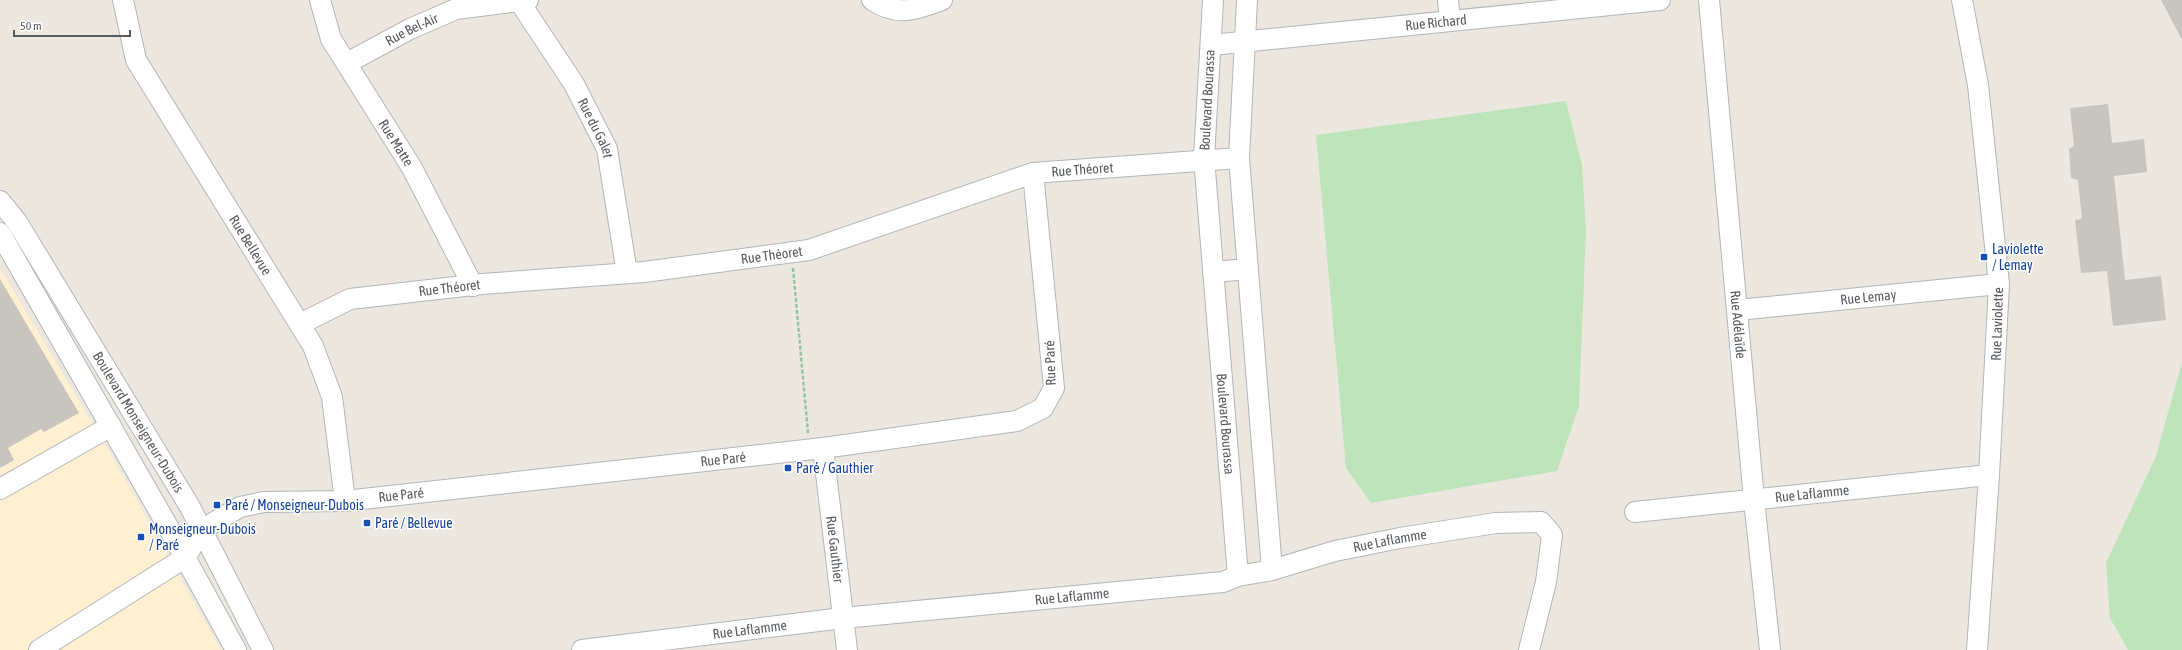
<svg xmlns="http://www.w3.org/2000/svg" width="2182" height="650" viewBox="0 0 2182 650" font-family="'Asap Condensed',sans-serif">
	<rect width="100%" height="100%" fill="#ece8df"/>
	<path fill="#fef0d1" d="M0 268 113 458 221 650H0Z"/>
	<path fill="#bde4ba" d="M1566 101 1582 165 1586 230 1579 406 1557 471 1371 503 1346 468 1316 135Z
		M2182 362V650H2128L2110 618 2106 563 2156 456Z"/>
	<path fill="#c8c4be" d="M2161 0H2182V40Z
		M2108 104 2112 143 2144 139 2147 172 2114 176 2125 280 2161 276 2166 320 2113 326 2107 271 2081 273 2075 220 2082 219 2078 180 2071 178 2069 149 2074 146 2070 108Z
		M0 279 79 413 44 432 41 429 8 448 14 460 0 468Z"/>
	<g fill="none" stroke-linecap="round" stroke-linejoin="round">
		<g stroke="#b2b6ba" stroke-width="22">
			<g id="minor">
				<path id="s1" d="M123 0 136 60 313 346 332 397 345 501"/>
				<path id="s2" d="M320 0 331 39 412 168 473 286"/>
				<path d="M872 0C897 17 916 10 942 0"/>
				<path id="s3" d="M1213 0 1204 158 1238 576"/>
				<path d="M1247 0 1239 158 1272 570"/>
				<path d="M1448 0 1450 21"/>
				<path id="s4" d="M1709 0 1754 500 1770 650"/>
				<path d="M1962 0 1978 85 1999 284 1989 475 1977 650"/>
				<path id="s5" d="M519 1 574 84 607 149 627 273"/>
				<path id="s6" d="M1211 45 1660 0"/>
				<path id="s7" d="M347 63 410 29 456 9 528 0"/>
				<path id="s8" d="M0 201 17 222 190 507 263 650"/>
				<path d="M0 233 170 530 236 650"/>
				<path d="M1213 272 1248 269"/>
				<path id="s9" d="M1738 310 1999 284"/>
				<path id="s10" d="M300 324 350 299 482 284 644 272 809 250 1033 173 1239 158"/>
				<path id="s11" d="M823 448 847 650"/>
				<path d="M0 489 111 426"/>
				<path id="s12" d="M1635 512 1989 475"/>
				<path id="s13" d="M39 650 186 557 201 530 240 507 264 502 345 501 823 448 1017 421 1043 408 1054 388 1033 173"/>
				<path id="s14" d="M582 650 843 618 1223 582 1238 576 1272 570 1335 551 1400 538 1496 523 1541 522 1552 535 1546 582 1529 650"/>
			</g>
		</g>
		<path stroke="#93c59e" stroke-width="2.5" stroke-dasharray="4 2" stroke-linecap="butt" d="M793 268 808 433"/>
		<use href="#minor" stroke="#fff" stroke-width="20"/>
	</g>
	<g fill="#1a4fb4" stroke="#fff" stroke-width="1.5">
		<rect x="1980" y="253" width="8" height="8" rx="2"/>
		<rect x="784" y="464" width="8" height="8" rx="2"/>
		<rect x="213" y="501" width="8" height="8" rx="2"/>
		<rect x="363" y="519" width="8" height="8" rx="2"/>
		<rect x="137" y="533" width="8" height="8" rx="2"/>
	</g>
	<g text-anchor="middle" stroke-width="3" stroke-linejoin="round" paint-order="stroke">
		<g font-size="14" fill="#585c60" stroke="#fff">
			<text dy="5" stroke="none"><textPath href="#s6" startOffset="226">Rue Richard</textPath></text>
			<text dy="5" stroke="none"><textPath href="#s7" startOffset="73">Rue Bel-Air</textPath></text>
			<text transform="translate(1207 100) rotate(-87)" y="5">Boulevard Bourassa</text>
			<text dy="5" stroke="none"><textPath href="#s5" startOffset="149">Rue du Galet</textPath></text>
			<text dy="5" stroke="none"><textPath href="#s2" startOffset="163">Rue Matte</textPath></text>
			<text dy="5" stroke="none"><textPath href="#s10" startOffset="804">Rue Théoret</textPath></text>
			<text dy="5" stroke="none"><textPath href="#s1" startOffset="279">Rue Bellevue</textPath></text>
			<text dy="5" stroke="none"><textPath href="#s10" startOffset="480">Rue Théoret</textPath></text>
			<text dy="5" stroke="none"><textPath href="#s10" startOffset="156">Rue Théoret</textPath></text>
			<text dy="5" stroke="none"><textPath href="#s9" startOffset="131">Rue Lemay</textPath></text>
			<text transform="translate(1997 324) rotate(-88)" y="5">Rue Laviolette</text>
			<text dy="5" stroke="none"><textPath href="#s4" startOffset="326">Rue Adélaïde</textPath></text>
			<text transform="translate(1050 363) rotate(-92)" y="5">Rue Paré</text>
			<text dy="5" stroke="none"><textPath href="#s8" startOffset="261">Boulevard Monseigneur-Dubois</textPath></text>
			<text dy="5" stroke="none"><textPath href="#s3" startOffset="425">Boulevard Bourassa</textPath></text>
			<text dy="5" stroke="none"><textPath href="#s13" startOffset="736">Rue Paré</textPath></text>
			<text dy="5" stroke="none"><textPath href="#s12" startOffset="178">Rue Laflamme</textPath></text>
			<text dy="5" stroke="none"><textPath href="#s13" startOffset="412">Rue Paré</textPath></text>
			<text dy="5" stroke="none"><textPath href="#s14" startOffset="817">Rue Laflamme</textPath></text>
			<text dy="5" stroke="none"><textPath href="#s11" startOffset="102">Rue Gauthier</textPath></text>
			<text dy="5" stroke="none"><textPath href="#s14" startOffset="493">Rue Laflamme</textPath></text>
			<text dy="5" stroke="none"><textPath href="#s14" startOffset="169">Rue Laflamme</textPath></text>
		</g>
		<g font-size="14" fill="#164399" stroke="#fff" text-anchor="start">
			<text x="1992" y="254">Laviolette<tspan x="1992" dy="16">/ Lemay</tspan></text>
			<text x="796" y="473">Paré / Gauthier</text>
			<text x="225" y="510">Paré / Monseigneur-Dubois</text>
			<text x="375" y="528">Paré / Bellevue</text>
			<text x="149" y="534">Monseigneur-Dubois<tspan x="149" dy="16">/ Paré</tspan></text>
		</g>
	</g>
	<path d="M14 30v6h116v-6" fill="none" stroke="#585c60" stroke-width="2"/>
	<text x="20" y="30" font-size="12" fill="#585c60" stroke="#ffffff" stroke-width="3" paint-order="stroke">50 m</text>
</svg>
